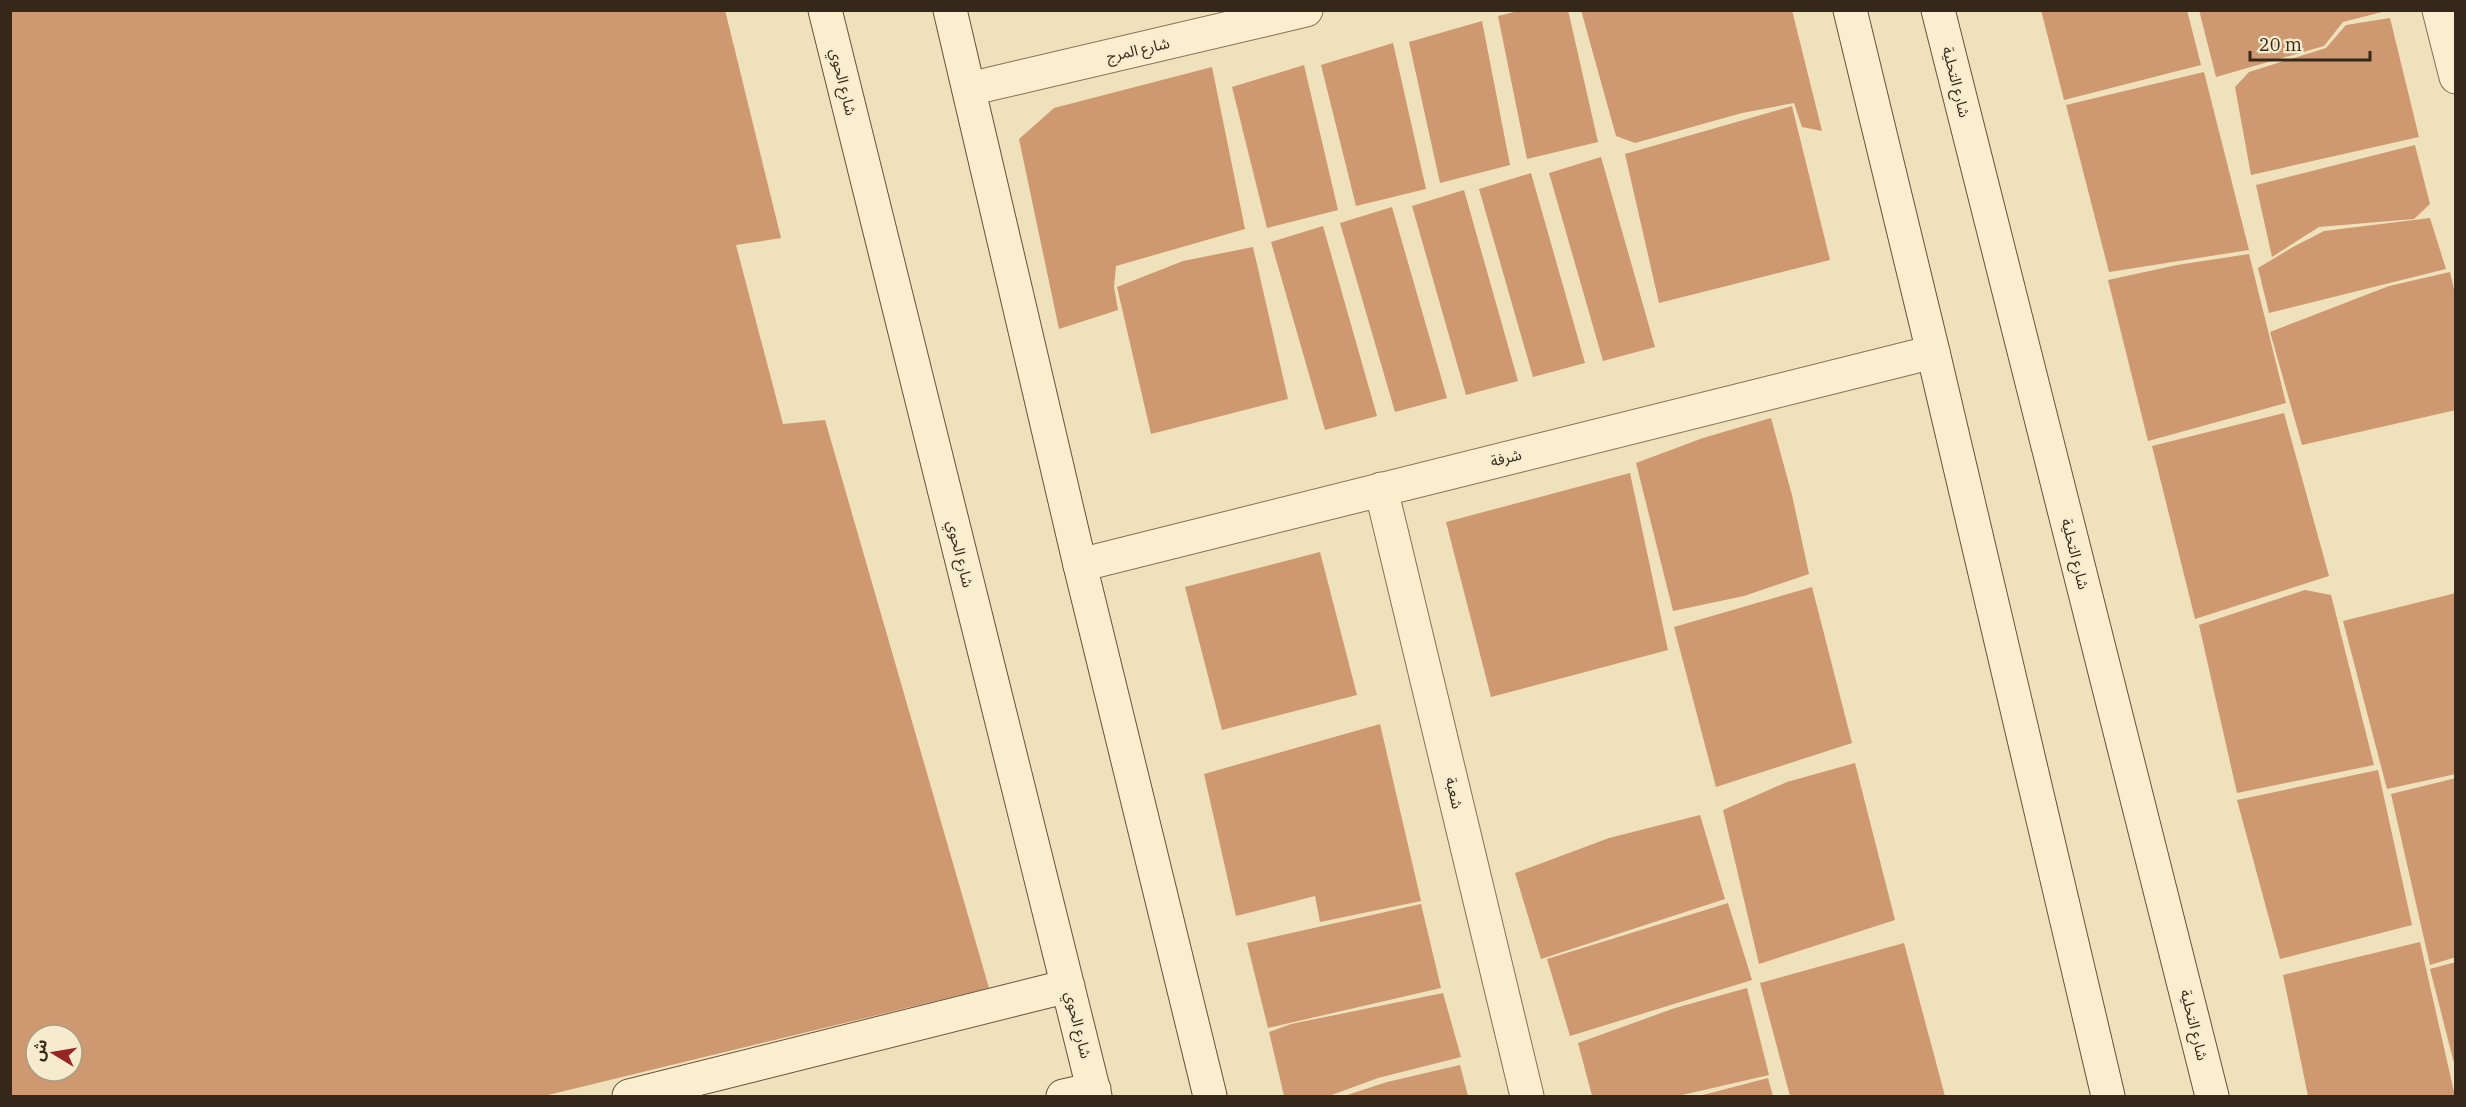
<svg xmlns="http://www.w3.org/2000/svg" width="2466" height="1107" viewBox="0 0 2466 1107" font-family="'IBM Plex Serif','Noto Sans Arabic',serif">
	<rect width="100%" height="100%" fill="#efe1bc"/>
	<path fill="#ce9970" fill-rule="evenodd" d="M10 10H725L781 238 736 245 783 424 825 420 989 988 544 1096H10ZM36 1035H72V1071H36Z
		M1522 10H1568L1598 142 1527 159 1498 16Z
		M1581 10H1792L1822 131 1802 127 1794 103 1742 113 1635 143 1616 136Z
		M2041 10H2187L2201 65 2064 100Z
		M2199 10H2386V11L2343 22 2324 46 2216 77Z
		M2390 18 2419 137 2251 175 2235 87 2249 72 2326 48 2346 25Z
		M1482 21 1510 165 1440 183 1409 42Z
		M1393 43 1426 189 1356 206 1321 65Z
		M1304 65 1338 210 1267 228 1232 87Z
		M1212 67 1245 229 1116 266 1114 287 1118 310 1059 329 1019 139 1054 108Z
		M2204 72 2249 250 2109 272 2066 105Z
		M1792 106 1830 260 1659 303 1625 154Z
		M2415 145 2430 204 2414 219 2319 227 2272 257 2256 185Z
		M1601 157 1655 347 1603 361 1549 173Z
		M1531 173 1585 363 1533 377 1479 189Z
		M1464 190 1518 381 1466 395 1412 206Z
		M1392 207 1447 398 1395 412 1340 223Z
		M2430 218 2446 269 2269 313 2258 268 2293 247 2324 231Z
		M1323 226 1377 416 1325 430 1271 242Z
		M1253 247 1288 399 1151 434 1117 287 1183 261Z
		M2249 254 2286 403 2148 441 2108 280 2177 265Z
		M2450 272 2456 298V410L2302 445 2270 332 2389 286Z
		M2284 413 2329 576 2195 619 2152 446Z
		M1771 418 1792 495 1809 574 1744 596 1673 611 1636 463 1703 438Z
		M1630 473 1668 650 1491 697 1446 522Z
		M1320 552 1357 695 1222 730 1185 587Z
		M1812 587 1852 743 1716 787 1674 627Z
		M2305 590 2331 595 2374 765 2237 793 2199 625Z
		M2456 593V774L2387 789 2343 621Z
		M1380 724 1421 901 1320 922 1315 896 1236 916 1204 774Z
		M1855 763 1895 920 1759 964 1723 810 1787 782Z
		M2378 770 2412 925 2280 959 2237 800Z
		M2456 778V957L2430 965 2391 794Z
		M1700 815 1725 899 1541 959 1515 873 1609 838Z
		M1728 903 1752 980 1570 1036 1547 959Z
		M1421 904 1441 988 1268 1028 1247 943Z
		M2420 942 2455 1096H2308L2283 975Z
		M1904 943 1945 1096H1790L1760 983Z
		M2456 962V1067H2455L2430 969Z
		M1747 988 1769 1075 1678 1096H1592L1578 1043 1675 1008Z
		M1443 993 1461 1057 1378 1078 1329 1096H1284L1269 1032 1291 1024Z
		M1460 1065 1468 1096H1344L1387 1082Z
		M1768 1078 1773 1096H1699Z"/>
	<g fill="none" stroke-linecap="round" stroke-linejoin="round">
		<g stroke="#867055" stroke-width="35">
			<path id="street" d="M2439 10 2456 77
				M969 89 1306 10
				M1381 489 1527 1096
				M1080 565 1933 352"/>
		</g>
		<g stroke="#685139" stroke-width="35">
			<path id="secondary" d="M825 10 1095 1096
				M950 10 1080 565 1210 1096
				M1850 10 1933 352 2108 1096
				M1938 10 2212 1096
				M629 1096 1068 986
				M1063 1096 1094 1089"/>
		</g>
		<use href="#street" stroke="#faeecf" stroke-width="33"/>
		<use href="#secondary" stroke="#faeecf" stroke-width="33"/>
	</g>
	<g text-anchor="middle" stroke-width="4.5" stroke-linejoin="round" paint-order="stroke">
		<g font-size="15" fill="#35281b" stroke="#f6ebcc">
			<text transform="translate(1138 50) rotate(-13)" y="5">شارع المرج</text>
			<text transform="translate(843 82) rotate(76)" y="5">شارع الحوي</text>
			<text transform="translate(1956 82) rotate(76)" y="5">شارع التحلية</text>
			<text transform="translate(1506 458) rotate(-14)" y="5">شرفة</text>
			<text transform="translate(960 554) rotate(76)" y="5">شارع الحوي</text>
			<text transform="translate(2075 554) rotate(76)" y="5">شارع التحلية</text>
			<text transform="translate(1454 793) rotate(77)" y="5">شعبة</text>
			<text transform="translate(1078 1025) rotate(76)" y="5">شارع الحوي</text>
			<text transform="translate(2194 1025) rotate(76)" y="5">شارع التحلية</text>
		</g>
	</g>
	<rect width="2466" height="1107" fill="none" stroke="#35281b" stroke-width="24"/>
	<g transform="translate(54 1053) rotate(281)"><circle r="28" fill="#f6ebcc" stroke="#a99d85" stroke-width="1.5"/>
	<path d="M0-4.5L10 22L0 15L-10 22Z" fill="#972524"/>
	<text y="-9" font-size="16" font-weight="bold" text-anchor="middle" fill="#35281b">ش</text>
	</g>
	<path d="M2250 51v9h120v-9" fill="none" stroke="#35281b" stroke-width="3"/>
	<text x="2259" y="51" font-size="18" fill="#35281b" stroke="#f6ebcc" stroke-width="4.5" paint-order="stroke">20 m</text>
</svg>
